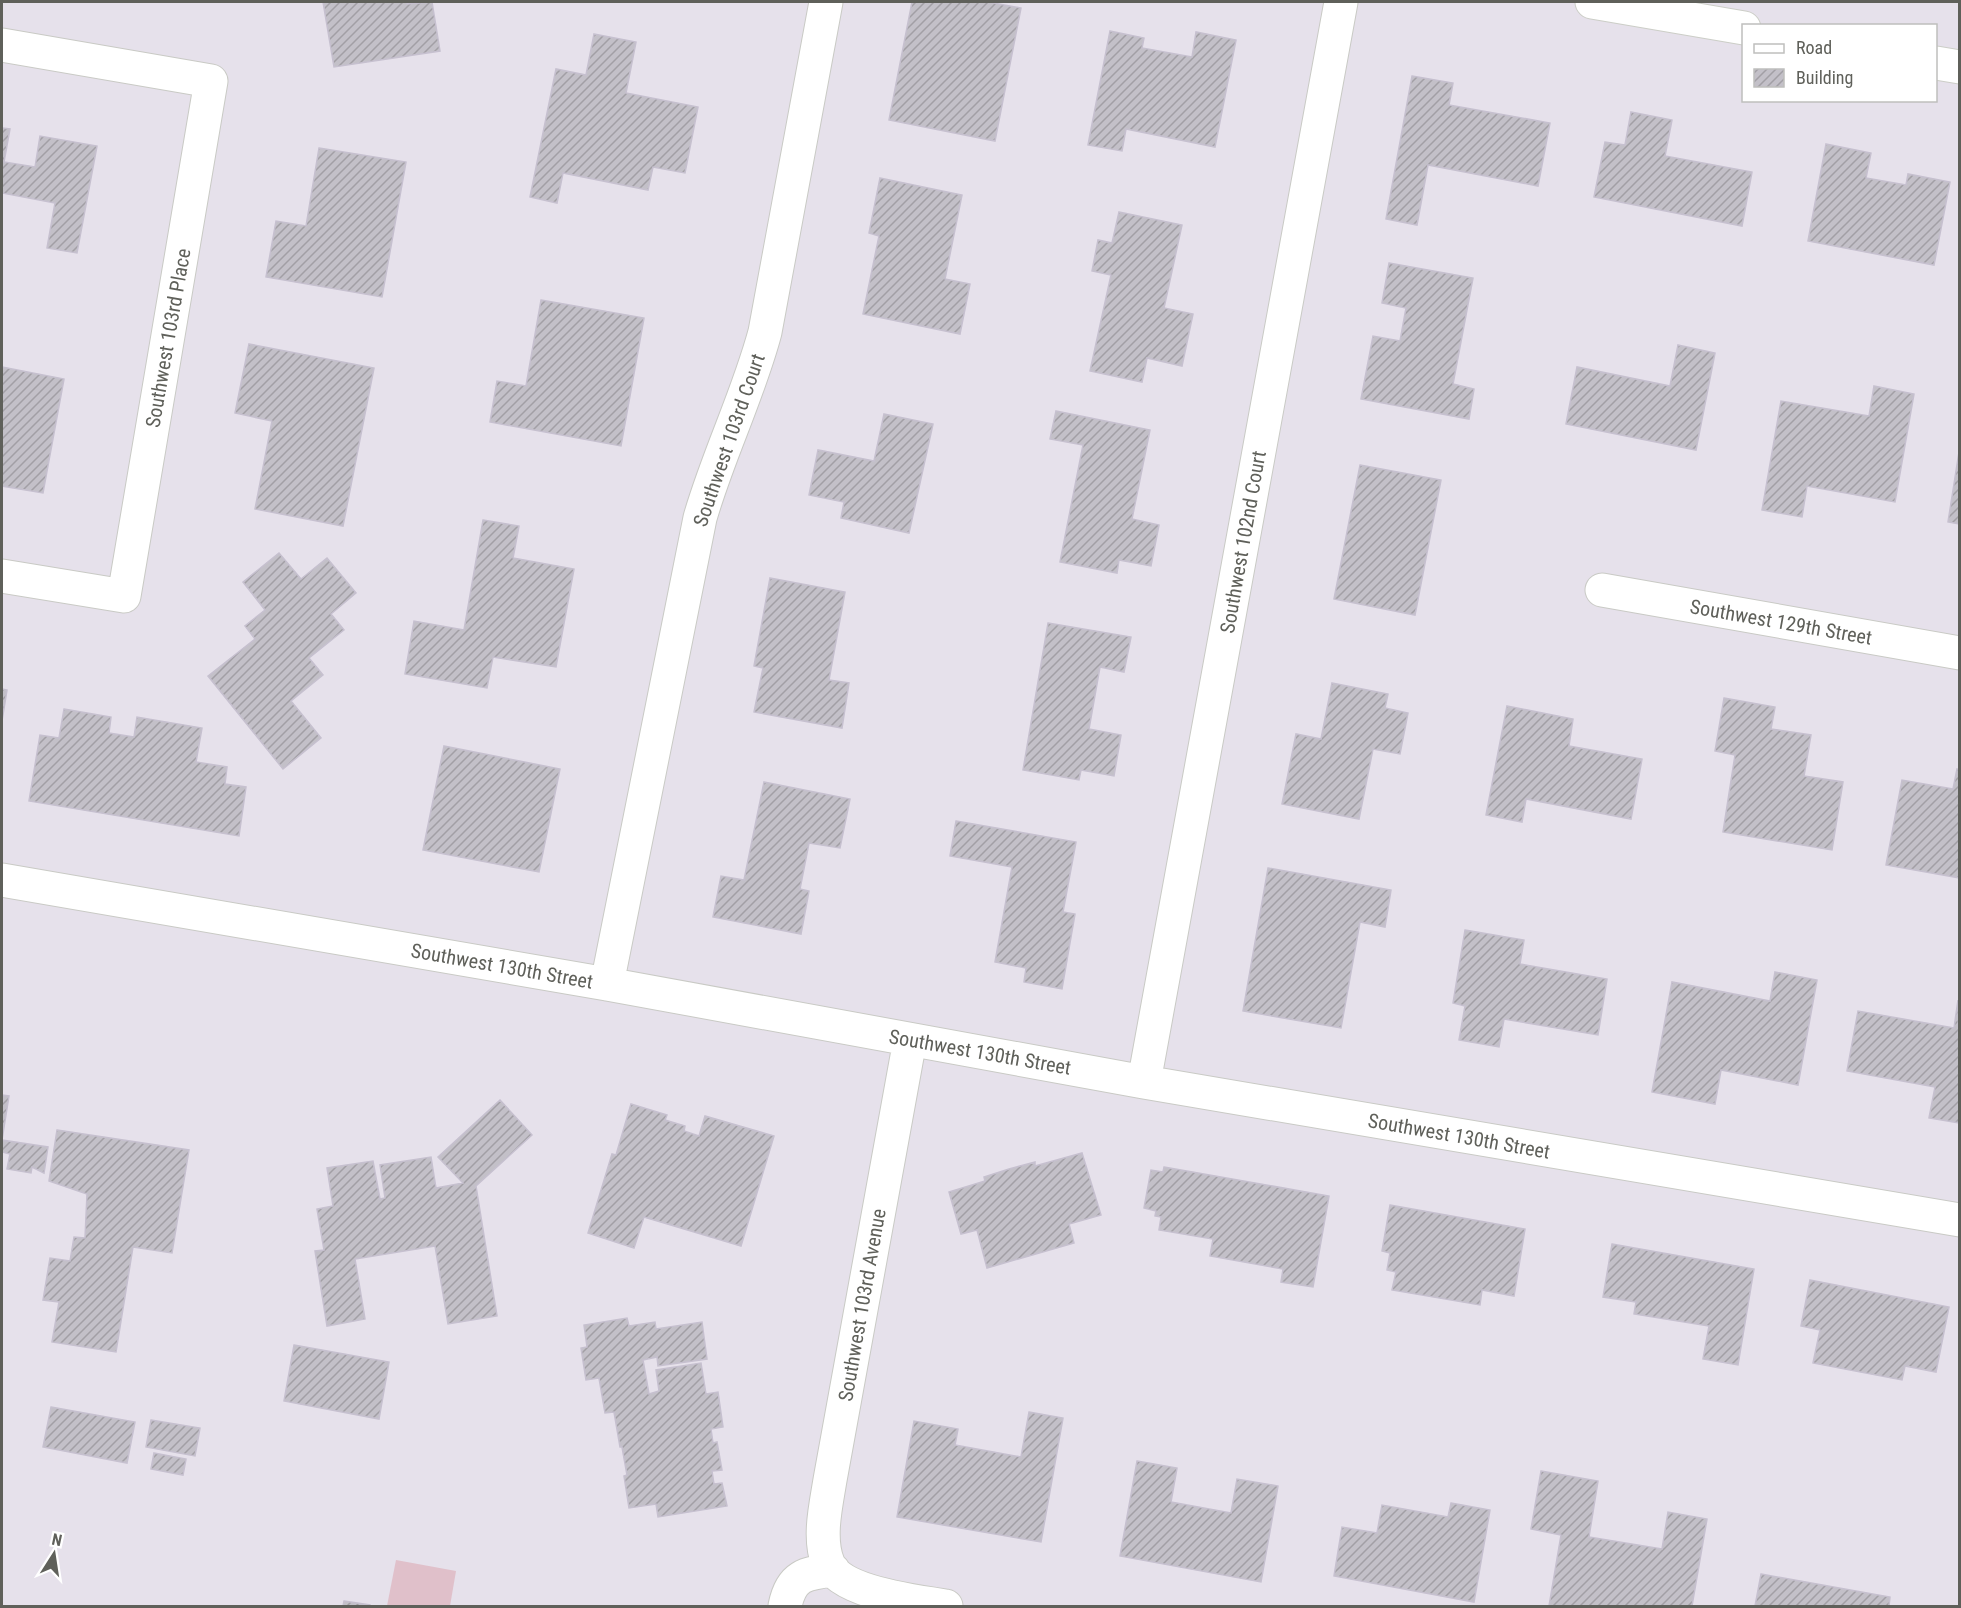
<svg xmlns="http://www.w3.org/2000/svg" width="1961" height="1608" viewBox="0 0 1961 1608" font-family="'Roboto Condensed',sans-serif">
	<defs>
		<pattern id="building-hatch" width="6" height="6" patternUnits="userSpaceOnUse" patternTransform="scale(1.5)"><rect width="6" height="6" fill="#c3c0c8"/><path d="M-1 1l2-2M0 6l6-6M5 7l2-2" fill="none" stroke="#a29fa5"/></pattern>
	</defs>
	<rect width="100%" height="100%" fill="#e6e1eb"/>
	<path fill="#e0c0ca" d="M396 1560 456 1571 450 1606H387Z"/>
	<path fill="url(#building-hatch)" stroke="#c6c0cf" stroke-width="1.5" d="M323 2H406L407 4 432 2 440 51 334 67Z
		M912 2H988L1021 8 995 141 889 120Z
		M1110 31 1144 38 1142 48 1192 57 1196 32 1236 40 1215 147 1126 129 1122 151 1088 145Z
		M594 34 636 42 626 93 698 107 685 173 653 167 648 190 563 173 557 203 530 197 556 69 586 75Z
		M1412 76 1453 83 1449 105 1550 123 1538 186 1428 165 1417 225 1386 219Z
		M1631 112 1672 120 1665 156 1752 172 1742 226 1594 197 1605 142 1625 145Z
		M2 128 10 129 4 162 35 167 40 136 97 146 77 253 47 248 55 203 2 193Z
		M1826 144 1871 153 1866 178 1906 185 1908 174 1950 182 1934 265 1808 241Z
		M319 148 406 162 382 297 266 277 276 221 306 226Z
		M880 178 962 195 945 279 970 284 960 334 863 314 879 236 869 233Z
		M1119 212 1182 225 1164 308 1193 314 1182 366 1147 358 1142 382 1090 371 1111 275 1092 271 1098 240 1112 243Z
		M1389 263 1473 278 1453 384 1474 389 1469 419 1361 399 1373 336 1400 341 1406 308 1382 303Z
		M541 300 644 318 621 446 490 422 497 381 526 386Z
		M249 344 374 368 343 526 255 509 272 421 235 413Z
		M1678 345 1715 353 1696 450 1566 424 1577 367 1670 386Z
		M2 367 64 379 43 493 2 486Z
		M1874 386 1914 394 1895 502 1807 486 1802 517 1762 510 1781 401 1869 416Z
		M1056 411 1150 430 1132 519 1159 525 1151 566 1119 560 1117 573 1060 562 1083 445 1050 439Z
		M884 414 933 424 909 533 841 518 844 502 809 495 818 450 874 461Z
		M1959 452 1960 453V524L1948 522Z
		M1360 465 1441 480 1415 615 1334 599Z
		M483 520 519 526 513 558 574 569 556 667 493 657 487 688 405 674 414 621 464 630Z
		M279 553 301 579 327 558 356 593 331 614 344 630 309 658 323 675 291 701 321 738 283 769 208 676 255 639 245 626 265 610 243 582Z
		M770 578 845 592 829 680 849 683 842 728 754 712 763 668 754 666Z
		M1048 623 1131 637 1124 672 1100 667 1089 729 1121 735 1114 776 1081 770 1079 780 1023 770Z
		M1332 683 1388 694 1385 708 1408 713 1400 754 1373 749 1359 819 1282 804 1296 734 1321 739Z
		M2 689 7 690 2 721Z
		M1724 698 1775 707 1771 729 1811 735 1804 776 1843 782 1832 850 1723 832 1735 755 1715 751Z
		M1507 706 1573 719 1569 746 1642 759 1631 819 1526 799 1522 822 1486 815Z
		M64 709 111 717 109 733 134 737 137 717 202 728 196 762 227 767 225 784 246 787 239 836 29 801 40 735 59 738Z
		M444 746 560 769 539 872 423 850Z
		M1957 769 1960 770V878L1886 865 1902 780 1953 789Z
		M764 782 850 799 840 848 809 843 800 889 809 891 801 934 713 917 721 876 744 880Z
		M956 821 1076 842 1063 912 1075 914 1062 989 1024 982 1026 968 995 962 1012 867 950 856Z
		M1268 868 1391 890 1385 927 1360 922 1341 1028 1243 1011Z
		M1465 930 1524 940 1520 964 1607 979 1598 1035 1504 1019 1499 1047 1459 1040 1465 1006 1453 1003Z
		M1775 972 1817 980 1798 1085 1721 1070 1715 1104 1652 1092 1672 982 1770 1001Z
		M1958 1000 1960 1123 1929 1118 1935 1087 1847 1071 1858 1011 1954 1028Z
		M2 1095 9 1096 2 1140 48 1147 44 1173 32 1167 31 1173 7 1169 10 1154 2 1152Z
		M500 1100 532 1135 476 1186 497 1316 448 1324 435 1246 355 1259 365 1319 327 1326 315 1251 324 1250 317 1209 333 1206 327 1168 373 1161 380 1199 385 1198 380 1165 431 1157 436 1188 463 1183 438 1157Z
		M631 1104 667 1115 665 1120 685 1126 684 1131 699 1136 705 1116 774 1136 741 1246 644 1217 634 1248 588 1233 612 1154 616 1155Z
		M57 1130 189 1150 172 1253 133 1247 116 1352 52 1342 59 1302 43 1300 50 1258 70 1261 74 1237 85 1238 87 1194 49 1181Z
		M1082 1153 1101 1215 1069 1224 1074 1243 987 1268 977 1230 961 1234 949 1192 985 1181 984 1177 1009 1169 1035 1162V1166Z
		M1164 1167 1329 1196 1313 1287 1281 1282 1283 1269 1210 1256 1213 1239 1159 1230 1161 1217 1155 1216 1156 1211 1144 1208 1151 1170 1163 1172Z
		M1390 1205 1525 1229 1514 1296 1482 1290 1480 1305 1392 1290 1396 1272 1387 1270 1390 1253 1382 1251Z
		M1612 1244 1754 1269 1738 1365 1703 1359 1709 1326 1634 1314 1636 1302 1603 1297Z
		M1810 1280 1949 1307 1936 1372 1905 1366 1902 1380 1813 1363 1820 1330 1801 1326Z
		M627 1318 629 1326 655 1322 656 1329 702 1322 707 1359 658 1366 657 1357 643 1360 649 1394 659 1391 656 1370 701 1363 706 1394 718 1392 723 1427 711 1429 713 1443 717 1442 722 1470 712 1471 714 1484 722 1483 727 1506 658 1517 656 1504 629 1508 624 1476 627 1475 622 1447H620L614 1412 605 1413 599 1378 586 1380 581 1348 587 1347 584 1325Z
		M294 1345 389 1362 379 1419 284 1401Z
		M51 1407 135 1422 127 1463 43 1447Z
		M1029 1412 1063 1418 1041 1542 897 1517 914 1421 958 1429 955 1445 1021 1457Z
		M151 1420 200 1428 195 1456 146 1447Z
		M154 1453 186 1459 183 1475 151 1469Z
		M1137 1461 1177 1468 1171 1502 1231 1513 1237 1479 1278 1486 1261 1582 1120 1556Z
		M1541 1471 1598 1481 1589 1537 1662 1549 1668 1512 1707 1519 1692 1606H1549L1561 1535 1531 1529Z
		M1451 1503 1490 1510 1474 1602 1334 1576 1342 1527 1377 1533 1382 1505 1448 1517Z
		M1761 1574 1890 1597 1889 1606H1755Z
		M344 1601 370 1605V1606H343Z"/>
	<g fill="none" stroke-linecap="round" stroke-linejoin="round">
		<g stroke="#c9cac5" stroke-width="35">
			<path id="street" d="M2 45 211 81 124 596 2 576
				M1602 590 1960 653
				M2 880 607 984 1144 1082 1960 1220
				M607 984 700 518C718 455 748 396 765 332L826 2
				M910 1040 830 1480C826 1505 818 1538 828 1563 840 1592 917 1602 946 1606
				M1144 1082 1341 2
				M785 1606C791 1576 805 1573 833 1570"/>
		</g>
		<g stroke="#cccec7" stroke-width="35">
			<path id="secondary" d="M1592 2 1744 28
				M1936 63 1960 67"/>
		</g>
		<use href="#street" stroke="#fff" stroke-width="33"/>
		<use href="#secondary" stroke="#fff" stroke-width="33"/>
	</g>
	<g text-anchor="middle" stroke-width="6" stroke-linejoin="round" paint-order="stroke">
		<g font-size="20" fill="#5f605a" stroke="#fff">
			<text transform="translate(168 338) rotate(-80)" y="7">Southwest 103rd Place</text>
			<text transform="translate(729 440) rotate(-71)" y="7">Southwest 103rd Court</text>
			<text transform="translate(1243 542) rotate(-80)" y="7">Southwest 102nd Court</text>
			<text transform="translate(1781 622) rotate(10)" y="7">Southwest 129th Street</text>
			<text transform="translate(502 966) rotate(10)" y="7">Southwest 130th Street</text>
			<text transform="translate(980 1052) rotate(10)" y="7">Southwest 130th Street</text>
			<text transform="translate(1459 1136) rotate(10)" y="7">Southwest 130th Street</text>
			<text transform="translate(862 1305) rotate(-80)" y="7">Southwest 103rd Avenue</text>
		</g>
	</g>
	<rect width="1961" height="1608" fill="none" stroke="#5f605a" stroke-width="6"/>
	<rect x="1742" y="24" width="195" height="78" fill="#ffffff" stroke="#bfbfbd" stroke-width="1.5"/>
	<rect x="1754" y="44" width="30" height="9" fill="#ffffff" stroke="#bfbfbd" stroke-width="1.5"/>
	<text x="1796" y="54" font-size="18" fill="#5f605a">Road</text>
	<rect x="1754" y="69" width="30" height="18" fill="url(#building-hatch)" stroke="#bfbfbd" stroke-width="1.5"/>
	<text x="1796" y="84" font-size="18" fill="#5f605a">Building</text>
	<g transform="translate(54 1554) rotate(12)" stroke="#ffffff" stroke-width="4.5" paint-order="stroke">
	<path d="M0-4.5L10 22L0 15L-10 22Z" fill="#5f605a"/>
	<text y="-9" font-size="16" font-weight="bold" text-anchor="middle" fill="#5f605a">N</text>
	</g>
</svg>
